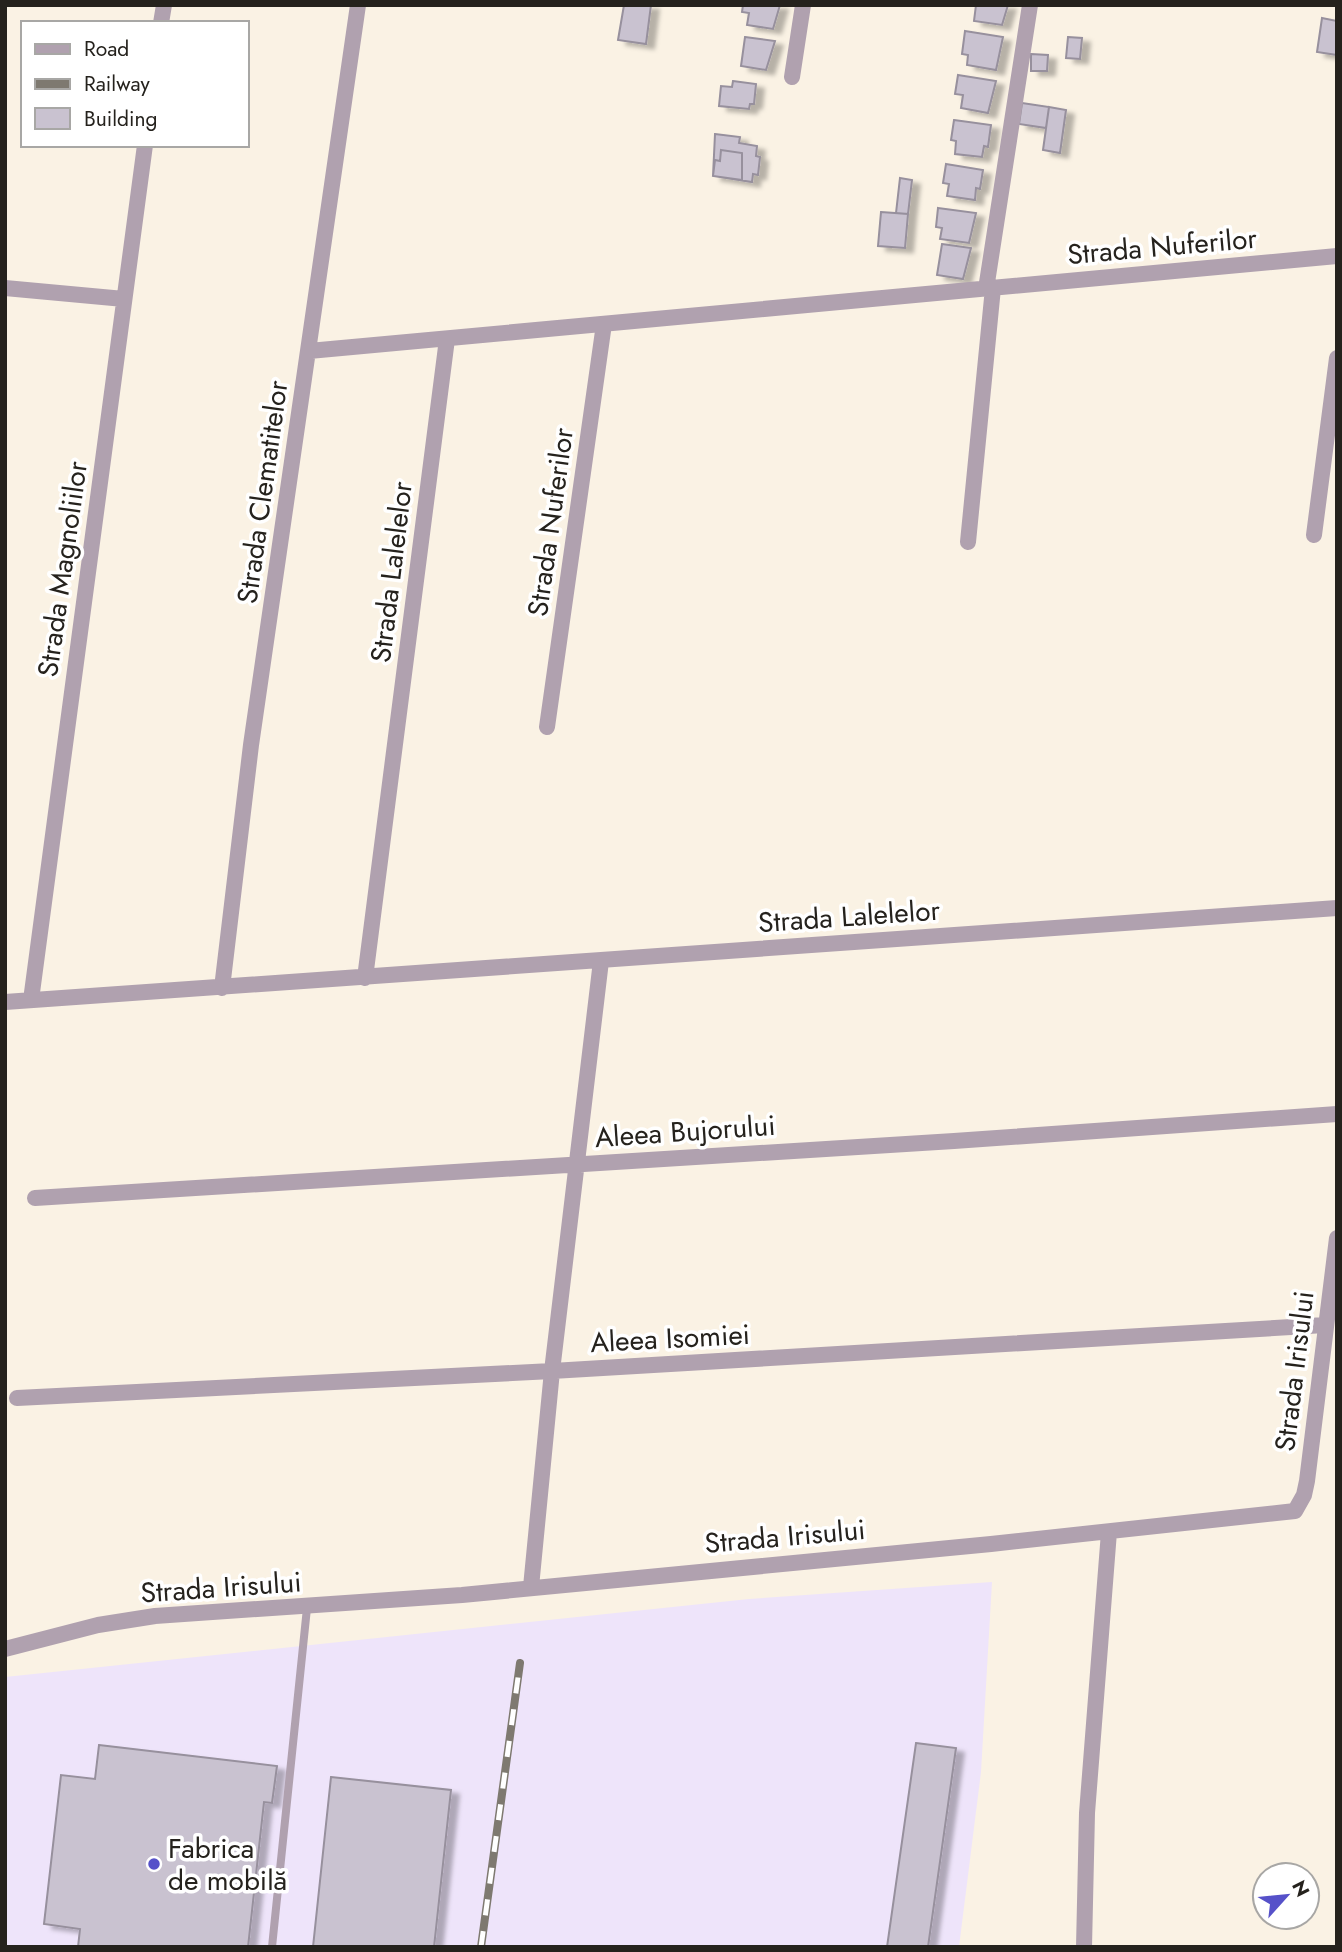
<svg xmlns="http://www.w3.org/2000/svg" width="1342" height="1952" viewBox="0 0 1342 1952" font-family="Jost,sans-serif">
	<defs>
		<filter id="shadow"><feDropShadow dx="8" dy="4.5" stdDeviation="2" flood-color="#0004"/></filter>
	</defs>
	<rect width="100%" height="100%" fill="#faf2e4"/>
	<path fill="#eee4fa" d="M992 1582 981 1772 959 1947H5V1677L749 1599Z"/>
	<path fill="#c9c2d0" stroke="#97909d" stroke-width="2" filter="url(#shadow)" d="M624 5H651L646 44 618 40Z
		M743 5H780L773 29 747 25 749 13 742 12Z
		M976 5H1008L1002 25 974 21Z
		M1322 18 1337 21V55L1317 52Z
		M965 31 1003 37 996 70 967 65 968 55 962 54Z
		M745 37 775 41 766 70 741 66Z
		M1068 37 1082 38 1080 59 1066 58Z
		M1031 54 1048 55 1047 71H1031Z
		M958 75 996 81 988 113 961 108 963 95 955 94Z
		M733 81 756 84 754 104H750L749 109 719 106 721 86 732 87Z
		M1022 103 1049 107 1046 128 1019 124Z
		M1049 107 1066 110 1060 153 1043 150Z
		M954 120 991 125 988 147 984 146 982 157 955 154 956 141 951 140Z
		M715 134 740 137 739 143 757 146 756 156 760 157 758 175 753 174 752 182 713 176Z
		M721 150 742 153V180L713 176 715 160 720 161Z
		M946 164 983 170 980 189 976 188 975 200 947 196 949 184 943 183Z
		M900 178 912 180 908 214 896 213Z
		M938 208 976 213 969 243 940 239 942 228 936 227Z
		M881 212 908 214 905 248 878 246Z
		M942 244 971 248 963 279 937 275Z
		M916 1743 956 1748 928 1947H887Z
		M99 1745 277 1766 272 1803 264 1802 248 1947H78L80 1929 44 1924 61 1775 95 1779Z
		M331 1777 451 1790 434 1947H313Z"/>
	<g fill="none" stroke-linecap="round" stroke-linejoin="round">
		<path stroke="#b0a1af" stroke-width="8" d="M272 1947 307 1608"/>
		<path stroke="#b0a1af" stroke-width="16" d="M161 23 164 5
			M792 77 803 5
			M5 288 124 299
			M986 289 1030 5
			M309 351 1337 256
			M1314 535 1337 358
			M968 542 993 288
			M547 727 604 324
			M365 978 447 339
			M222 988 251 745 358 5
			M31 1000 145 145
			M5 1002 1337 908
			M35 1198 954 1141 1337 1114
			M17 1398 552 1371 1325 1325
			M531 1587 552 1371 601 961
			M5 1649 98 1625 155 1616 462 1595 991 1544 1295 1511 1304 1495 1307 1481 1337 1238
			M1084 1947 1087 1813 1109 1532"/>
		<g stroke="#7e7970" stroke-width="8">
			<path id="rail" d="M481 1947 520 1663"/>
		</g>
		<use href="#rail" stroke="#fff" stroke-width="5" stroke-dasharray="16" stroke-linecap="butt"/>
	</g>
	<circle fill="#5651c9" stroke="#fff" stroke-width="2.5" cx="154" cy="1864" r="7"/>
	<g text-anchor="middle" stroke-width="7" stroke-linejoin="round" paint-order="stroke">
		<g font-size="28" fill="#25221d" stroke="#fff">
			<text transform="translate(1162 246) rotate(-5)" y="10">Strada Nuferilor</text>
			<text transform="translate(262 492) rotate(-82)" y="10">Strada Clematitelor</text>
			<text transform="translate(550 522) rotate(-82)" y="10">Strada Nuferilor</text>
			<text transform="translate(62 569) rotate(-82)" y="10">Strada Magnoliilor</text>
			<text transform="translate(391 572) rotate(-83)" y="10">Strada Lalelelor</text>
			<text transform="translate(849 916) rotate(-4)" y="10">Strada Lalelelor</text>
			<text transform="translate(685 1131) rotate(-4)" y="10">Aleea Bujorului</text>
			<text transform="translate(670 1338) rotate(-3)" y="10">Aleea Isomiei</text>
			<text transform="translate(1294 1371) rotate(-83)" y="10">Strada Irisului</text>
			<text transform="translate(785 1536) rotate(-5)" y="10">Strada Irisului</text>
			<text transform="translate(221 1587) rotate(-4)" y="10">Strada Irisului</text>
		</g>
		<g font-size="28" fill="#25221d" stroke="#fff" text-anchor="start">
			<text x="168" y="1858">Fabrica<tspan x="168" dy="32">de mobilă</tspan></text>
		</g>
	</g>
	<rect width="1342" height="1952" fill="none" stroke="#25221d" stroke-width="14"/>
	<rect x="21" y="21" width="228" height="126" fill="#ffffff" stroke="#a8a7a5" stroke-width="2"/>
	<rect x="35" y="44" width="35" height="10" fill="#b0a1af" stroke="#a8a7a5" stroke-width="2"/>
	<text x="84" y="56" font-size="21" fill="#25221d">Road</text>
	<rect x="35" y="79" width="35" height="10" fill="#7e7970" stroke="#a8a7a5" stroke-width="2"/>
	<text x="84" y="91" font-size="21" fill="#25221d">Railway</text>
	<rect x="35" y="108" width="35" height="21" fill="#c9c2d0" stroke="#a8a7a5" stroke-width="2"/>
	<text x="84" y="126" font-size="21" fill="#25221d">Building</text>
	<g transform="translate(1286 1896) rotate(63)"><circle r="33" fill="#ffffff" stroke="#a8a7a5" stroke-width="2"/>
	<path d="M0-5L12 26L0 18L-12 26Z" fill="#5651c9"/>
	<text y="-10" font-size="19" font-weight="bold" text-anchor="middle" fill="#25221d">N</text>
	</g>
</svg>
